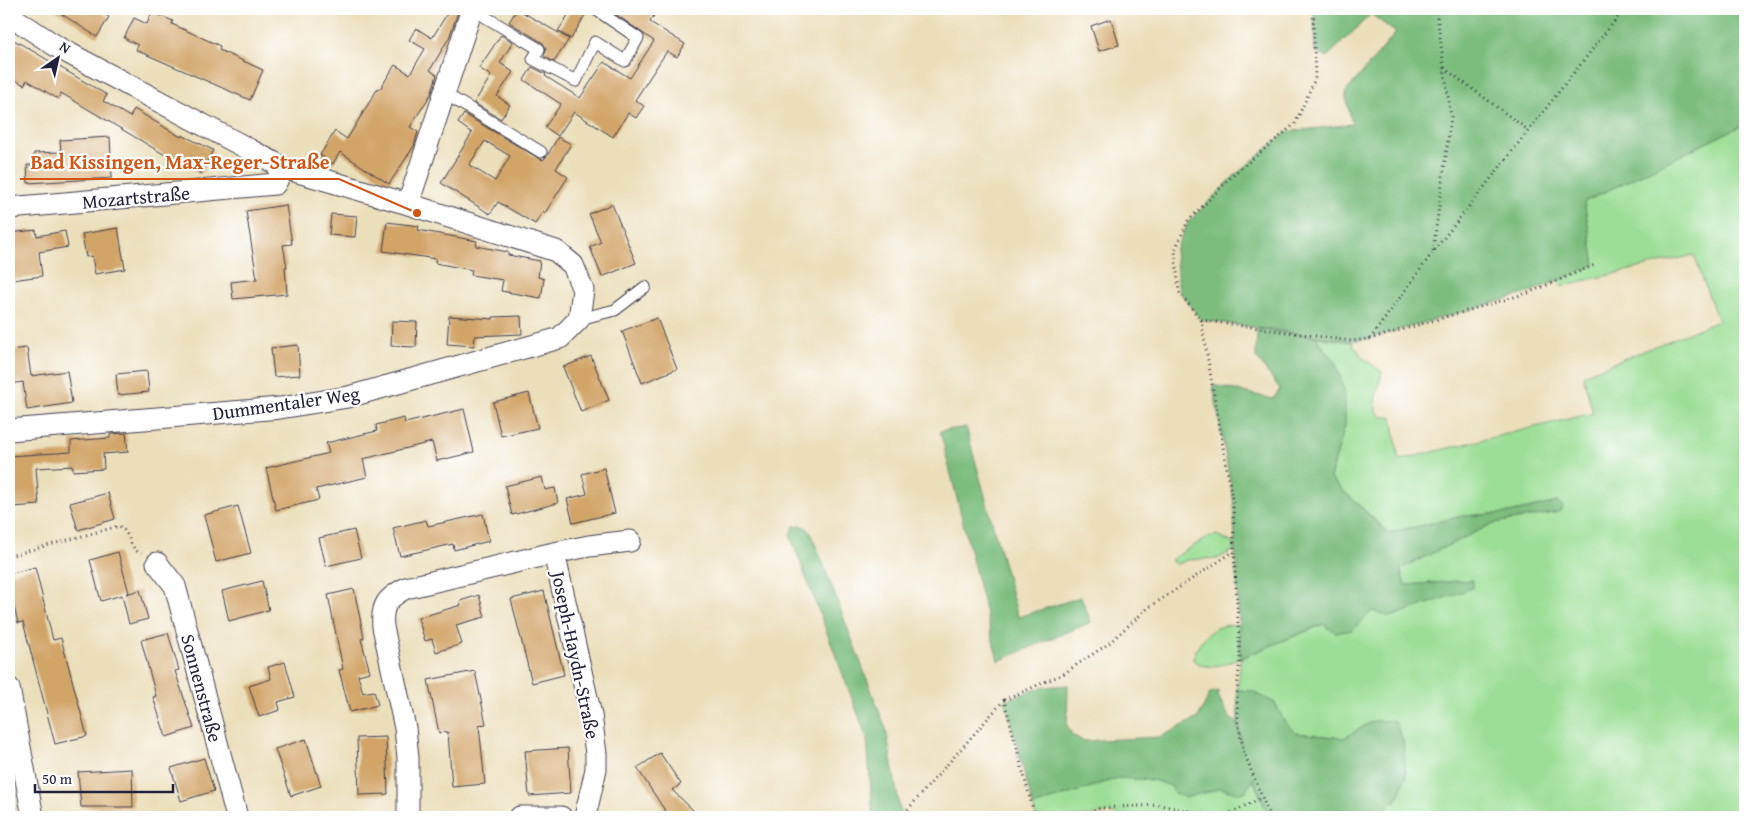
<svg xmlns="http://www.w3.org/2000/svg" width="1754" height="826" viewBox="0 0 1754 826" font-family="'Gentium Book Plus',serif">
	<rect width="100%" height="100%" fill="#fff"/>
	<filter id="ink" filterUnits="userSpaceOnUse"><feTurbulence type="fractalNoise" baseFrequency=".02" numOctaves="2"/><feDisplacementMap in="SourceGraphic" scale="10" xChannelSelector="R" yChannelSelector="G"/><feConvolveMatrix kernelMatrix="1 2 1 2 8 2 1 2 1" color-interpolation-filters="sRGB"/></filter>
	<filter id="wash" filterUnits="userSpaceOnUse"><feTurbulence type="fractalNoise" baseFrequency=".0096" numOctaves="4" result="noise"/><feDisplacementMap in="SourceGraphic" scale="20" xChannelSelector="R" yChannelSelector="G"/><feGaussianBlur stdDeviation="1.12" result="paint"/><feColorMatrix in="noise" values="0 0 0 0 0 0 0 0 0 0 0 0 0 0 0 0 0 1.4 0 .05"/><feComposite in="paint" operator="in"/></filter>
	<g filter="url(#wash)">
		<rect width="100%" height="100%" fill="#ebdfbb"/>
		<path fill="#9bde95" stroke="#5e8068" d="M1745 124V817H1366L1382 810 1373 721 1344 738 1296 733 1284 722 1275 703 1252 691 1237 690 1241 658 1324 624 1372 611 1472 580 1405 585 1400 569 1494 523 1558 512V502L1509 513 1463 516 1389 533 1330 478 1345 426 1336 364 1316 337 1352 342 1362 357 1382 372 1375 401 1376 411 1382 417H1392L1399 460 1593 413 1583 375 1718 321 1694 255 1562 286 1559 280 1595 264 1584 202Z
			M1217 535 1233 543V551L1219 558 1188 560 1177 564 1172 562V559L1208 537Z
			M1239 624 1240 658C1226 664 1206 672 1193 660 1194 649 1208 630 1219 627 1225 625 1233 625 1239 624Z
			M1118 778 1153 780 1171 786 1202 794 1221 788 1228 791 1245 792 1253 780 1269 817C1259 817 1252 813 1244 817H1120L1117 814 1103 813 1088 817H1036L1033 806Z"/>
		<path fill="#7cbd7e" stroke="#4f705c" d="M1314 9H1745V124L1584 202 1595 265 1528 293 1371 338 1351 341 1201 320 1179 291 1177 272 1175 250 1189 221 1234 176 1287 132 1352 124 1345 93 1396 33 1371 14 1327 57 1315 52Z
			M1257 329 1316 337 1336 364 1345 392V426L1330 478 1388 533 1463 516 1509 513 1558 502 1563 506 1559 512 1494 523 1400 569 1405 585 1473 580V588L1390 617 1372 611 1353 630 1336 633 1323 624 1241 658 1235 552 1234 503 1213 385 1273 399 1280 389 1256 357Z
			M966 427 1018 617 1081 597 1091 622 998 661 940 431Z
			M801 525 808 529 812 535 886 729 901 817H873L867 738 790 535 794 526Z
			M1068 685 1067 725 1072 735 1083 741 1160 737 1198 718 1210 693 1218 691V696L1229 717 1237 723 1242 747 1238 722 1237 690 1252 691 1275 703 1284 721 1296 733 1344 738 1373 721 1394 720 1403 740 1406 777 1397 800 1382 810 1366 817H1270L1253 778V780L1245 792 1238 793 1221 788 1185 798 1174 793 1171 786 1153 780 1118 778 1033 806 1005 700 1043 687Z"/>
		<g id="blocks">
			<path fill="#d1a468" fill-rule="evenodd" d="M54 9H95L109 17 97 37Z
				M450 9H459L449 38 430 70 437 75 431 94 410 127 418 132 414 146 389 184 340 152 333 164 320 155 335 131 347 139 378 88 380 89 395 65 410 74 425 49 409 40 416 28 432 38Z
				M517 9 569 39 554 62 544 56 546 49 543 43 509 22Z
				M572 9H588V10L571 39 558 31Z
				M608 9H658L650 22 685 44 677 57 667 51 635 100 644 106 636 118 628 113 613 137 574 112 558 136 545 127 561 104 524 80 532 67 546 74 545 76 580 98 604 62 630 78 654 41Z
				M152 12 173 21 172 24 220 46 219 50 263 70 250 100 136 50 138 45 124 38 134 18 147 24Z
				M1111 19 1119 45 1099 51 1091 26Z
				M501 35 513 42 500 63 513 72 497 96 510 105 501 119 474 103 491 76 479 68Z
				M9 37 107 95 103 101 130 117 134 109 181 137 182 135 213 150 201 174 170 158 61 93 58 99 27 80 24 85 9 76Z
				M464 114 540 159 543 160 547 156 558 137 571 144 556 169 568 177 545 213 543 211 535 224 498 202 490 214 441 183 472 133 458 123ZM485 141 510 156 495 181 469 165Z
				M110 137 112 178 28 183 27 165H35L34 153 61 152 60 140Z
				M612 204 636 263 602 277 590 247 601 242 589 214Z
				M286 205 292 244 283 245 287 267H285L287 294 233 299 231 282 257 279 246 211Z
				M331 214 357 216 355 237 329 235Z
				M387 222 419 226 418 230 477 241 476 246 508 252V255L540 261 538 277 544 279 541 298 501 291 503 280 471 275 472 270 435 263 436 259 383 251Z
				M118 228 125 269 95 274 92 256 86 257 82 234Z
				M36 230 37 236 65 231 68 247 39 252 42 276 12 280 9 255V233Z
				M449 316 493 319V317L521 316 522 334 475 336 474 346 447 344Z
				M657 318 677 369 642 383 622 331Z
				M392 321 417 322 416 347 391 346Z
				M298 345 300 375 274 377 271 348Z
				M27 348 31 376 67 371 72 403 27 410 23 382 9 384V350Z
				M591 356 609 400 581 412 563 367Z
				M147 371 149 392 118 395 116 374Z
				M529 393 538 428 501 436 493 402Z
				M464 409 474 452 437 461 432 442 363 459 367 477 316 489 319 500 276 510 266 468 329 453 326 443 377 431 376 425 404 418 405 423Z
				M126 433 128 452 103 454 104 469 73 471V466L36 468 39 505 13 507 9 456 71 452V441L110 438V434Z
				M604 468 615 513 573 523 567 499 587 494 582 474Z
				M542 477 545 490 555 488 558 503 512 515 505 486Z
				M108 493 115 519 78 530 70 503Z
				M238 506 251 553 216 562 204 515Z
				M483 514 489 541 454 550 453 544 400 556 393 528 426 520 428 526Z
				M354 530 361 558 326 566 319 538Z
				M118 552 129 593 126 594 140 590 148 619 129 624 122 595 101 601 90 560Z
				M35 567 53 640 61 638 87 736 55 744 23 622 18 623 9 587V574Z
				M262 581 269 610 229 621 222 591Z
				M354 589 364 638 361 639 370 672 358 675 363 693 374 691 378 705 350 712 339 670 343 669 328 595Z
				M544 591 564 675 532 683 511 599Z
				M479 595 485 617 456 625 462 644 436 652 432 639 425 641 418 618 461 605 460 601Z
				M168 633 179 670 175 671 194 728 166 737 153 697 156 696 141 640Z
				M285 662 295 697 278 702 280 710 259 717 249 686 271 679 268 667Z
				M475 671 486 724 479 725 485 784 452 787 448 732 439 733 428 680Z
				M386 737 388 794 359 795 357 738Z
				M306 739 321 786 291 796 275 749Z
				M568 748 571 793 529 796 525 751Z
				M660 753 681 784 672 790 693 810 687 817H672L666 812 637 768Z
				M204 758 214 791 181 801 171 768Z
				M132 769 133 807H81L78 772Z"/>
		</g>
	</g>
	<g filter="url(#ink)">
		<use href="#blocks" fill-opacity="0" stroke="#403e4e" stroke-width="1"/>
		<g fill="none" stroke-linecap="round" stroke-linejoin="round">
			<g stroke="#403e4e" stroke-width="13">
				<path id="lane" d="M472 9 539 49 533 59 576 81 595 42 625 61 638 38 595 9
					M444 93 541 152
					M579 319 615 310 645 287"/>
			</g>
			<g stroke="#403e4e" stroke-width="23">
				<path id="street" d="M9 15 59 48 284 168 408 204 556 251 573 265 583 290 579 319 560 338 348 397 280 408 9 430
					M408 204 472 9
					M9 208 275 184 284 168
					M554 553 589 546 630 541
					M157 563 175 586 237 817
					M9 688 33 817
					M408 817V758L405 728 383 627C381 605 387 598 406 588L554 553 591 715 596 754V769L585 817
					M520 817H561"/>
			</g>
			<path stroke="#403e4e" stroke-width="3" stroke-dasharray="1 4" stroke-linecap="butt" d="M1444 68 1528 130
				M1433 251 1451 117 1436 9
				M1201 320 1351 341 1370 339 1528 293 1595 265
				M1370 339 1433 252 1624 9
				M9 556 119 526C131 533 128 547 141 554
				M1004 700 1063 674 1108 644 1148 608 1233 552
				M901 817 1004 700 1035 817
				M1080 817 1101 808 1159 805 1220 817
				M1222 817 1261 798
				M1270 817 1243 750 1238 722 1237 690 1240 658 1234 551 1233 504 1201 320 1179 292 1175 250 1188 221 1234 174 1295 124 1315 79 1313 9"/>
			<use href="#lane" stroke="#fff" stroke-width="11"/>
			<use href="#street" stroke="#fff" stroke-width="21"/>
		</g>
	</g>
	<g text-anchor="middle" stroke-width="4.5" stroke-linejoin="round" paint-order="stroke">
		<g font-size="19" fill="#22223b" stroke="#fff">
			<text transform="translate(136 197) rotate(-5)" y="7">Mozartstraße</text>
			<text transform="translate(286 403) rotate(-8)" y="7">Dummentaler Weg</text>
			<text transform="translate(576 655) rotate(78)" y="7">Joseph-Haydn-Straße</text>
			<text transform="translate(202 688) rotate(75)" y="7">Sonnenstraße</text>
		</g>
	</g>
	<path fill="none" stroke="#d45411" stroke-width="2" d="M417 213L339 179H20"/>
	<circle fill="#d45411" stroke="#fff" stroke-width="2" cx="417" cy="213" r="5"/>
	<g font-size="20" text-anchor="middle" font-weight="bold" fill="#d45411" stroke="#fff" stroke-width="4.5" stroke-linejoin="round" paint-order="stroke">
		<text x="180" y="169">Bad Kissingen, Max-Reger-Straße</text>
	</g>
	<rect width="1754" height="826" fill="none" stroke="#fff" stroke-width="30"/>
	<g transform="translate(58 58) rotate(34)" stroke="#ffffff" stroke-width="4" paint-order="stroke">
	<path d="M0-4L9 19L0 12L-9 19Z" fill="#22223b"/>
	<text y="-8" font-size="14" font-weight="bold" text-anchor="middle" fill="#22223b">N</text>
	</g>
	<path d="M35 784v8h138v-8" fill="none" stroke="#22223b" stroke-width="2.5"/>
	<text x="42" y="784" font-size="15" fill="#22223b" stroke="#ffffff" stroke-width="4" paint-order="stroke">50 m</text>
</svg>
